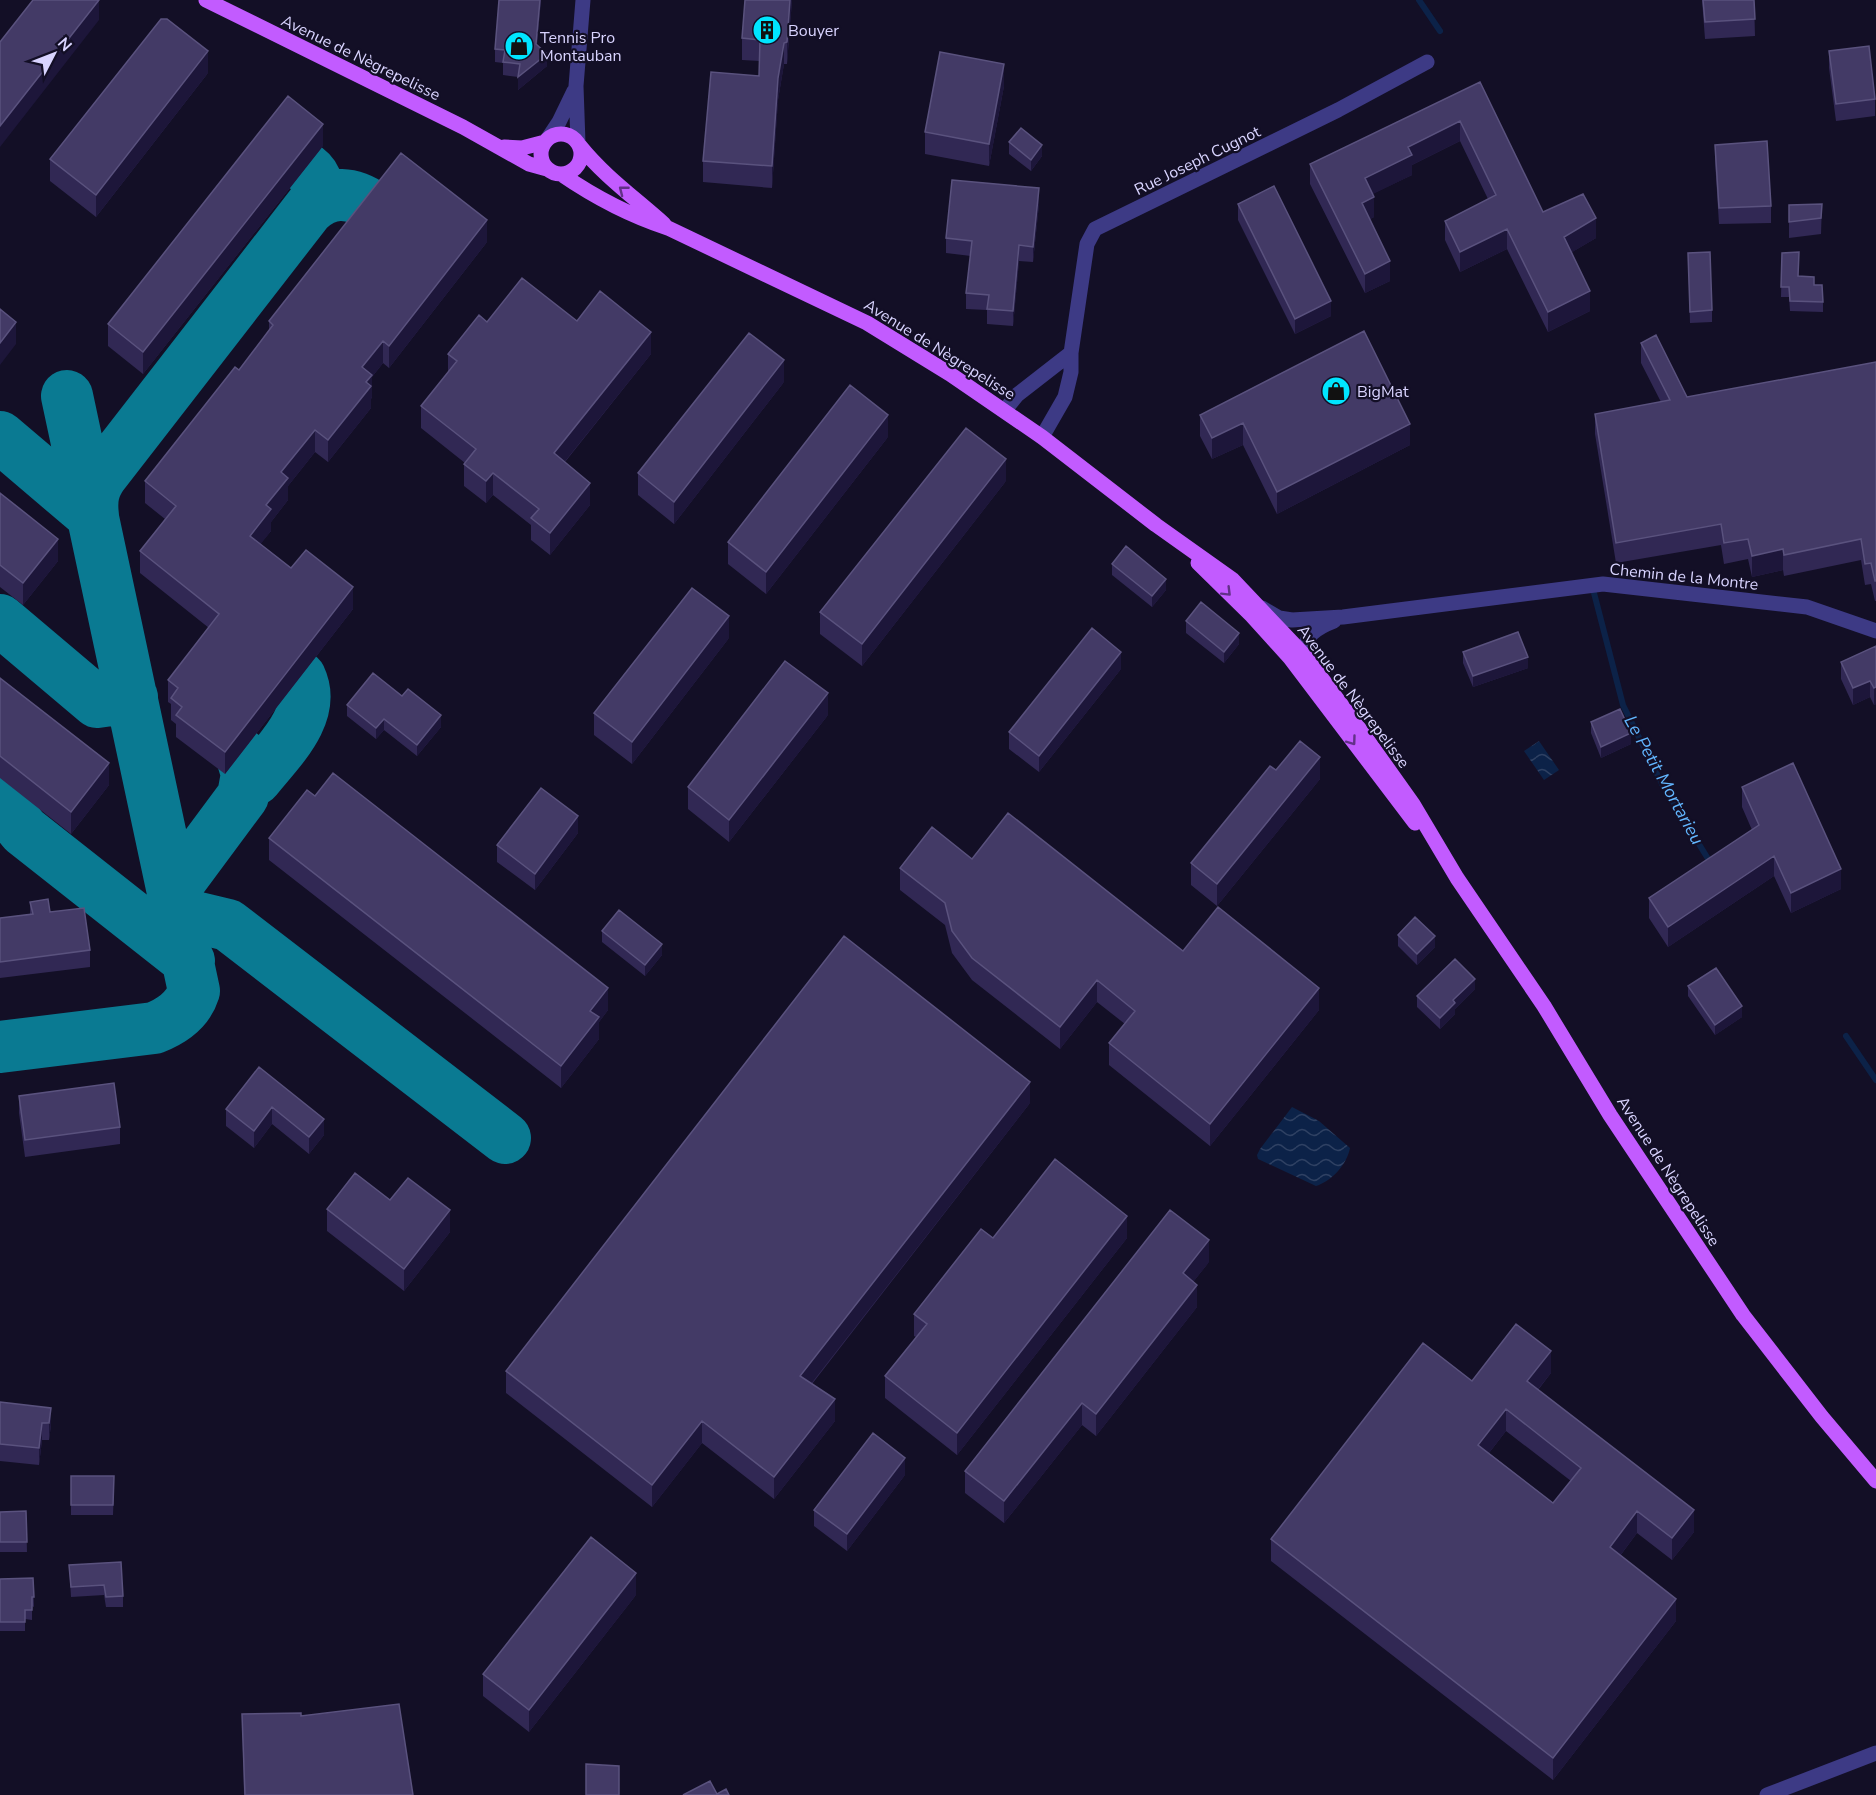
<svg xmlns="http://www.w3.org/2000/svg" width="1876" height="1795" viewBox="0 0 1876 1795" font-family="'Nunito Sans',sans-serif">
	<defs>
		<pattern id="water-waves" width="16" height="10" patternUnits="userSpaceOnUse" patternTransform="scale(1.5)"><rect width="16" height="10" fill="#0c2248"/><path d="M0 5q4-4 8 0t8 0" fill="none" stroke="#2f4163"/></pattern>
	</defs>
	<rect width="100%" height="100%" fill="#130f26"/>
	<path fill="url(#water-waves)" d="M1539 741 1559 770 1544 780 1524 751Z
		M1292 1107 1319 1121 1350 1148C1347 1164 1332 1181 1316 1186L1258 1159 1257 1155 1260 1149Z"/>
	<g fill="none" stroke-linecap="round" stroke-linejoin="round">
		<path stroke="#0c2248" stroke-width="6" d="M1419 0 1440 31
			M1594 593 1623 705 1662 784 1710 862
			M1846 1036 1876 1080"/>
		<path stroke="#0a7a92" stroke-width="52" d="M309 209C330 189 353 192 375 208
			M0 437 93 516
			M93 516C91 499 93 488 103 474L314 202C320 189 318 177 306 168
			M0 620 97 702 132 697
			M256 779C278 751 318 715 300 677
			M18 792C9 807 14 820 24 831L189 961
			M174 889 243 796 247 774 241 754
			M178 913 228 925 505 1138
			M0 1047 154 1028C172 1021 188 1010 194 991L67 396"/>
		<path stroke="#3d3a85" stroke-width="15" d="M549 137 559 122 574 91
			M578 143 576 86 583 0
			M1005 410 1017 395 1071 353
			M1042 437 1065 397 1071 372V353L1087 244 1095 229 1338 110 1427 62
			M1262 608 1279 618 1292 620 1343 617 1603 584 1807 607 1876 631
			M1305 656C1303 636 1316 628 1334 621
			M1767 1795 1876 1753"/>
		<path stroke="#c25bff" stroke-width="15" d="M206 0 463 127 529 164 547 169
			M541 154a20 20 0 1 1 40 0a20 20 0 1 1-40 0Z
			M580 146C604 176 635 198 664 224
			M504 147 522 148 545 142
			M561 174C596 198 628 215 668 228L867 323 950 374 1042 437 1156 525 1232 579 1305 656 1361 731 1413 804 1457 878 1544 1006 1610 1115 1743 1315 1822 1417 1876 1481
			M1198 563 1252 616 1290 658 1415 823"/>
	</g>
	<path fill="#312854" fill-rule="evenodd" d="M541 0 537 45 547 66 518 90V77L503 75V63L495 62V49Z
		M792 0 787 64H784L778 100 772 188 703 182V161L759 76 760 61 742 60V38Z
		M1702 0H1754L1755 36 1705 39Z
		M1829 51 1875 99V116L1836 121 1829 68Z
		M208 73 96 217 50 181V159Z
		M1480 82 1543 212 1596 238 1572 252 1590 311 1548 332 1507 249 1460 272 1445 240V221L1488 199 1460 141 1412 165V175L1372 194 1374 217 1370 219 1390 281 1365 293 1310 184V164Z
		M1004 86 989 166 925 154V132Z
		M1009 142 1042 156 1031 171 1009 154Z
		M1715 145 1771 206V223L1719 224 1715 161Z
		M323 146 143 374 108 346V324Z
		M1039 204 1033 262 1019 261 1013 326 987 324V310L966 309V293L971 256 946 253V238Z
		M1238 204 1331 316 1295 334 1238 220Z
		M1822 204 1821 234 1789 238V205Z
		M487 242 389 368 383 363 372 377V397L371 399V408L328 462 315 452 288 486V500L271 522V531L260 544 291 568 353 609 225 774 176 737V724L171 720V704L168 702V680L209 628 140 573V551L165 519 145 503V481L239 370 269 330V321Z
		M1688 253 1712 310V322L1690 323Z
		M1782 253 1799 276 1814 285 1823 302V312L1790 311 1789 297H1781Z
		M577 321 651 354 565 462 590 505 550 555 531 540V525L493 495 486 503 464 486V464L465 463 421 428V406L448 372V354L487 322Z
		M1641 343 1687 397 1876 362V601H1875L1871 584 1865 585 1861 560 1784 576 1783 570 1752 577 1748 559 1724 564 1721 545 1616 563 1595 434V414L1661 402 1641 363Z
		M784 382 674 524 638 495V473Z
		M1200 415 1410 445 1277 514 1243 445 1212 459 1200 436Z
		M888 437 766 594 728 564V542Z
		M1006 481 862 666 820 634V612Z
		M0 493 58 561 23 605 0 587Z
		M1112 564 1166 590 1152 607 1112 575Z
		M1186 621 1239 644 1224 663 1186 633Z
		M729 638 632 764 594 735V713Z
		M1876 646V704L1874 705 1870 697 1853 705 1841 679V662Z
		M1463 652 1528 668 1473 687 1463 663Z
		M1121 669 1039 772 1009 749V732Z
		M0 678 109 785 71 834 0 778Z
		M347 705 441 727 417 756 384 730 376 739 347 716Z
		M828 715 729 842 688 809V787Z
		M1591 722 1631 744 1601 758 1591 733Z
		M1276 770 1320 779 1217 906 1191 885V863Z
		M1742 787 1841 889 1791 913 1774 876 1668 947 1649 918V898L1752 830 1742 807Z
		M315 796 608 1010 599 1022V1039L561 1088 269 860V838Z
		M578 833 535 890 497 862V845Z
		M972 859 1183 951 1319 1010 1210 1146 1109 1065V1043L1125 1024 1097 1002 1060 1049 972 980 952 953 945 925 900 890V868Z
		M30 902 50 912 90 950V967L0 978V918L30 914Z
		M602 931 662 955 645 976 602 942Z
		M1398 935 1435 947 1417 965 1398 946Z
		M1688 986 1742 1017 1715 1035 1688 996Z
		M1475 989 1455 1009V1014L1440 1029 1417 1007V996Z
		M259 1067 324 1135 309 1154 272 1124 254 1148 226 1126V1109Z
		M19 1096 120 1127V1144L25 1157 19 1113Z
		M1030 1103 812 1384 835 1421 774 1499 702 1443 652 1507 506 1393V1371Z
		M390 1200 450 1232 404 1291 327 1231V1209Z
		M993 1238H1127L957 1455 885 1398V1376L916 1337 914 1336V1314Z
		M1209 1262 1193 1282 1197 1307 1096 1436 1082 1425 1004 1523 965 1493V1471Z
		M1551 1373 1538 1390 1694 1532 1672 1560 1637 1533 1620 1556 1676 1621 1553 1780 1271 1561V1539L1472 1381ZM1506 1431 1571 1481 1553 1503 1489 1453Z
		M0 1402 51 1425 49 1440H42L39 1465 0 1461Z
		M905 1475 847 1551 814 1526V1510Z
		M71 1476 114 1486 113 1515H71Z
		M26 1511 27 1552H0V1512Z
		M69 1565 123 1596V1607H106L104 1595 71 1597Z
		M33 1578 34 1607 32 1606V1620L25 1619V1631H0V1579Z
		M636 1595 529 1732 483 1696V1674Z
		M242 1714 301 1716 413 1795H244Z"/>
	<path fill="#1d163a" d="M99 0V20L0 147V126Z
		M540 0H541L536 56V44Z
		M790 0H792L787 64V42Z
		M784 43V64L778 100 772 188V166L778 78Z
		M208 51V73L96 217V195Z
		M547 54V66L518 90V77Z
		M1004 64V86L989 166V144Z
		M1460 121V141L1412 165V175L1365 198V178L1408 147Z
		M323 124V146L143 374V352Z
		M1042 145V156L1031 171V160Z
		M1039 188V204L1033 262V247Z
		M1374 197V217L1362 223V203Z
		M1596 218V238L1564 257V237Z
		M487 220V242L389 368V346Z
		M1507 229V249L1460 272V252Z
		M1019 245V261L1013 326V311Z
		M1390 261V281L1365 293V274Z
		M1590 291V311L1548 332V312Z
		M1331 301V316L1295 334V319Z
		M16 322V344L0 365V343Z
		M651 332V354L554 475V453Z
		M383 341V363L372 377V397L371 399V408L328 462V440L362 367Z
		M784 360V382L674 524V502Z
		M888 415V437L766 594V572Z
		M1243 423V445L1212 459V438Z
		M1410 424V445L1277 514V492Z
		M315 430V452L288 486V500L271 522V531L250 558V536L266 505 281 472Z
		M1006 459V481L862 666V644Z
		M493 473V495L486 503V481Z
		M590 483V505L550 555V533Z
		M58 539V561L23 605V583Z
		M1783 549V570L1752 577V556Z
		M1166 579V590L1152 607V596Z
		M353 587V609L225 774V752Z
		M729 616V638L632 764V742Z
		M1239 633V644L1224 663V652Z
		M1121 652V669L1039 772V756Z
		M1528 657V668L1473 687V676Z
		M1870 681V697L1853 705V688Z
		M1876 687V704L1874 705V688Z
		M828 693V715L729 842V820Z
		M441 715V727L417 756V745Z
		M384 719V730L376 739V728Z
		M1631 733V744L1601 758V747Z
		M1320 757V779L1217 906V884Z
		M109 763V785L71 834V812Z
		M578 816V833L535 890V874Z
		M1774 856V876L1668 947V927Z
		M1841 869V889L1791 913V893Z
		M1435 936V947L1417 965V954Z
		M662 944V955L645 976V965Z
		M1475 979V989L1455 1009V1014L1440 1029V1018L1453 1000Z
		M1097 980V1002L1060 1049V1027Z
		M608 988V1010L599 1022V1039L561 1088V1066L590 1011Z
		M1319 988V1010L1210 1146V1124Z
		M1742 1006V1017L1715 1035V1025Z
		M1030 1082V1103L800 1398V1376Z
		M272 1107V1124L254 1148V1131Z
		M324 1119V1135L309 1154V1137Z
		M450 1210V1232L404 1291V1269Z
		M1127 1216V1238L957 1455V1433Z
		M1209 1240V1262L1183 1295V1273Z
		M1197 1285V1307L1096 1436V1414Z
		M1551 1351V1373L1527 1403V1381Z
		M835 1399V1421L774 1499V1477Z
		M1082 1403V1425L1004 1523V1501Z
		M51 1408V1425L49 1440V1423Z
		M1506 1409V1431L1478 1467V1445Z
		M702 1421V1443L652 1507V1485Z
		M42 1423V1440L39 1465V1448Z
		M905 1458V1475L847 1551V1534Z
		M1694 1510V1532L1672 1560V1538Z
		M1637 1511V1533L1610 1569V1547Z
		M636 1573V1595L529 1732V1710Z
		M1676 1599V1621L1553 1780V1758Z"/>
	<path fill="#433a66" stroke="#5a527e" stroke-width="1.5" fill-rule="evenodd" d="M33 0H99L0 126V42Z
		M499 0H540L536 44 547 54 518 77 520 64 503 62 505 50 495 49Z
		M745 0H790L787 42 784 43 778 78 772 166 703 161 711 72 759 76 760 40 742 38Z
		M1703 0H1754L1755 19 1705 22Z
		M161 19H167L208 51 96 195 50 159Z
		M1869 46 1875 99 1836 104 1829 51Z
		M940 52 1004 64 989 144 925 132Z
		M1480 82 1543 212 1583 194 1596 218 1564 237 1590 291 1548 312 1507 229 1460 252 1445 221 1496 195 1460 121 1408 147 1412 155 1365 178 1374 197 1362 203 1390 261 1365 274 1310 164Z
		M288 96 323 124 143 352 108 324Z
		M1021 128 1042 145 1031 160 1009 142Z
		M1767 141 1771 206 1719 208 1715 145Z
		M401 153 487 220 389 346 383 341 362 367 372 375 366 382 371 386 328 440 315 430 281 472 288 478 266 505 271 509 250 536 291 568 306 550 353 587 225 752 176 715 182 707 171 698 178 688 168 680 219 614 140 551 176 506 145 481 235 367 239 370 273 325 269 321Z
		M952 180 1039 188 1033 247 1019 245 1013 311 987 309 989 295 966 293 972 241 946 238Z
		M1274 186 1331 301 1295 319 1238 204Z
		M1822 204 1821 218 1789 222V205Z
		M1710 252 1712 310 1690 312 1688 253Z
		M1799 252 1798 276 1814 277V285H1822L1823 302 1790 301 1789 287H1781L1782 253Z
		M522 278 577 321 600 291 651 332 554 453 590 483 550 533 531 518 539 509 493 473 486 481 464 464 476 449 421 406 457 361 448 354 479 315 487 322Z
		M0 309 16 322 0 343Z
		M1364 331 1410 424 1277 492 1243 423 1212 438 1200 415Z
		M749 333 784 360 674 502 638 473Z
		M1656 335 1687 397 1876 362V581H1875L1871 563 1865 564 1861 539 1784 555 1783 549 1752 556 1748 539 1724 543 1721 524 1616 543 1595 414 1670 400 1641 343Z
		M850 385 888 415 766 572 728 542Z
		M966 428 1006 459 862 644 820 612Z
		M0 493 58 539 23 583 0 565Z
		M1126 546 1166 579 1152 596 1112 564Z
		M692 588 729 616 632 742 594 713Z
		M1201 602 1239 633 1224 652 1186 621Z
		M1092 628 1121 652 1039 756 1009 732Z
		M1518 632 1528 657 1473 676 1463 652Z
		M1876 646V687L1874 688 1870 681 1853 688 1841 662Z
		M785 661 828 693 729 820 688 787Z
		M373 673 402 696 408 689 441 715 417 745 384 719 376 728 347 705Z
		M0 678 109 763 71 812 0 756Z
		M1620 709 1631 733 1601 747 1591 722Z
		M1300 741 1320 757 1217 884 1191 863 1270 766 1276 770Z
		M1793 763 1841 869 1791 893 1774 856 1668 927 1649 898 1759 825 1742 787Z
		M333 773 608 988 590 1011 599 1017 561 1066 269 838 307 790 315 796Z
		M541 788 578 816 535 874 497 845Z
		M1008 813 1183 951 1218 907 1319 988 1210 1124 1109 1043 1135 1011 1097 980 1060 1027 972 958 952 931 945 903 900 868 932 827 972 859Z
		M48 899 50 912 84 908 90 950 0 962V918L33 914 30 902Z
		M619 910 662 944 645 965 602 931Z
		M1415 917 1435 936 1417 954 1398 935Z
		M844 936 1030 1082 800 1376 835 1399 774 1477 702 1421 652 1485 506 1371Z
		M1455 959 1475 979 1453 1000 1455 1003 1440 1018 1417 996Z
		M1716 968 1742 1006 1715 1025 1688 986Z
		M259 1067 324 1119 309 1137 272 1107 254 1131 226 1109Z
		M114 1083 120 1127 25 1140 19 1096Z
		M1055 1159 1127 1216 957 1433 885 1376 927 1324 914 1314 981 1229 993 1238Z
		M355 1173 390 1200 408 1178 450 1210 404 1269 327 1209Z
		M1170 1210 1209 1240 1183 1273 1197 1285 1096 1414 1082 1403 1004 1501 965 1471Z
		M1516 1324 1551 1351 1527 1381 1694 1510 1672 1538 1637 1511 1610 1547 1676 1599 1553 1758 1271 1539 1423 1343 1472 1381ZM1506 1409 1581 1468 1553 1503 1478 1445Z
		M0 1402 51 1408 49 1423H42L39 1448 0 1444Z
		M873 1433 905 1458 847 1534 814 1510Z
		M71 1476H114L113 1505H71Z
		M26 1511 27 1542H0V1512Z
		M591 1537 636 1573 529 1710 483 1674Z
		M121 1562 123 1596 106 1597 104 1585 71 1587 69 1565Z
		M33 1578 34 1597H32V1610H25V1622H0V1579Z
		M399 1704 413 1795H245L242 1714 301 1713V1716Z
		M586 1764 619 1766V1795H586Z
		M710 1781 717 1794 726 1789 729 1795H683Z"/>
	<defs><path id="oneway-chevron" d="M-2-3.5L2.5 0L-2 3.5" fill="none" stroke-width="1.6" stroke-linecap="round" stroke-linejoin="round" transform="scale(1.5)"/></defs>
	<g stroke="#623188">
		<use href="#oneway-chevron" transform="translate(623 190) rotate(-142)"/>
		<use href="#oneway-chevron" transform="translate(1227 592) rotate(45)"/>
		<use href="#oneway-chevron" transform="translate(1352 741) rotate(54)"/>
	</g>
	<defs>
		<g id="building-disc" transform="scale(1.5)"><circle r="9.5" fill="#00e5ff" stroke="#130f26"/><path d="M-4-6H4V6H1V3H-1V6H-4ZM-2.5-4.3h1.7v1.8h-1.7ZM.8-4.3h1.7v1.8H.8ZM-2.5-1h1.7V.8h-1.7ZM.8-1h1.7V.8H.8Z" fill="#111"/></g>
		<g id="shop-disc" transform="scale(1.5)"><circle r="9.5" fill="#00e5ff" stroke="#130f26"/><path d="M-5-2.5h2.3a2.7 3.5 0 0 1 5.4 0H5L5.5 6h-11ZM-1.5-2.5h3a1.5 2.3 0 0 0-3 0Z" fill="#111"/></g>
	</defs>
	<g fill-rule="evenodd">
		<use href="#building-disc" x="767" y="30"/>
		<use href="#shop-disc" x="519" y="46"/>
		<use href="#shop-disc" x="1336" y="391"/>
	</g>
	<g text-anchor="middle" stroke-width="4.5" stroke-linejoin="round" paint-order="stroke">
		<g font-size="16" fill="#d9d4ff" stroke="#130f26" text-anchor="start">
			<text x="788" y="36">Bouyer</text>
			<text x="540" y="43">Tennis Pro<tspan x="540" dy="18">Montauban</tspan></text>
			<text x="1357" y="397">BigMat</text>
		</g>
		<g font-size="16" fill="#d9d4ff" stroke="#130f26">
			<text transform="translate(361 57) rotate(26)" y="6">Avenue de Nègrepelisse</text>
			<text transform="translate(1197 160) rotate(-26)" y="6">Rue Joseph Cugnot</text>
			<text transform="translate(940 349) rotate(32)" y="6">Avenue de Nègrepelisse</text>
			<text transform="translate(1684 576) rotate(6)" y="6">Chemin de la Montre</text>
			<text transform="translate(1354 696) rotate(53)" y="6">Avenue de Nègrepelisse</text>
			<text transform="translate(1669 1171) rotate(57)" y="6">Avenue de Nègrepelisse</text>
		</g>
		<g font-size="18" font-style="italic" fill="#62b6ff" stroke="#130f26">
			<text transform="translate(1664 780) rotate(61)" y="6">Le Petit Mortarieu</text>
		</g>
	</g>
	<g transform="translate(54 54) rotate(48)" stroke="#130f26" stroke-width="4.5" paint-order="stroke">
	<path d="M0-4.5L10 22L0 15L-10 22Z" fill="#d9d4ff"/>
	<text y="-9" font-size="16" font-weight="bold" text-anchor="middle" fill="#d9d4ff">N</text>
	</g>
</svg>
